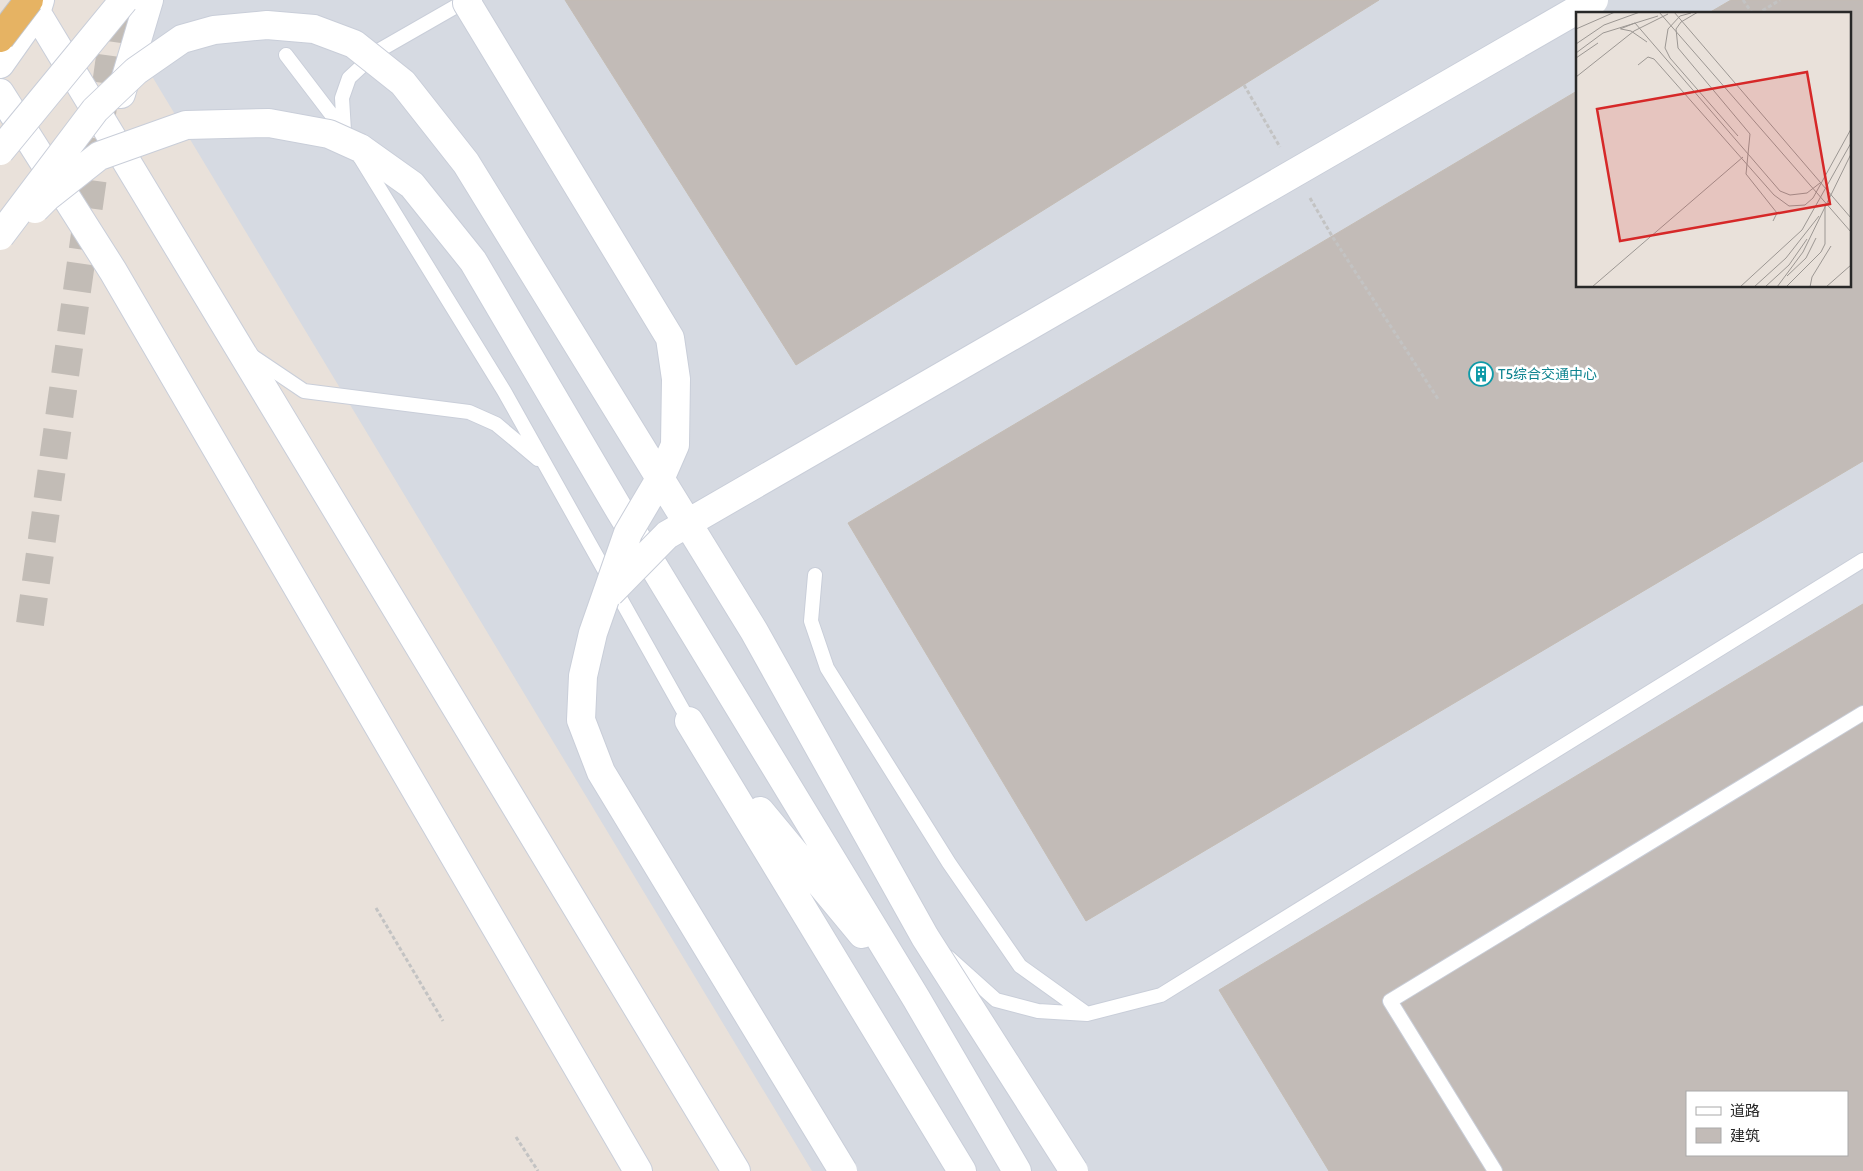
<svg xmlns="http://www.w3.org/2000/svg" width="1863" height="1171" viewBox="0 0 1863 1171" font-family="Cabin,'Noto Sans SC',sans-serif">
	<rect width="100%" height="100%" fill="#e9e1da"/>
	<path fill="#d6dae2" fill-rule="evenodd" d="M106 0H1863V1171H812ZM1577 14H1849V286H1577ZM1687 1092H1847V1155H1687Z"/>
	<path fill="#c2bbb7" stroke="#c4bcb4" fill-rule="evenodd" d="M565 0H1379L796 365Z
		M1731 0H1863V461L1086 921 848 523 1577 91V286H1849V14H1707Z
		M1863 604V1171H1329L1219 990ZM1687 1092H1847V1155H1687Z"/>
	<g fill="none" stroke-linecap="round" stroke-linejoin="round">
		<path stroke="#c2bcb6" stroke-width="28" stroke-dasharray="28 14" stroke-linecap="butt" d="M30 624 118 0"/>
		<g stroke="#c9ced9" stroke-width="16">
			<path id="service" d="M467 0 378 51 349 78 342 98 344 131 504 391 689 721
				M286 55 344 131
				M252 356 304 391 469 412 496 424 538 459
				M815 575 811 621 827 668 949 863 1020 966 1087 1014
				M948 957 996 1000 1038 1011 1087 1014 1161 995 1863 560
				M1495 1171 1390 1001 1863 713"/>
		</g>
		<g stroke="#c9ced9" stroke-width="30">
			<path id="tertiary" d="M29 0 736 1171
				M0 64 36 13 40 0
				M0 93 113 271 638 1171
				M121 94 149 0
				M360 148 412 185 473 261 620 511 916 998 1017 1171
				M689 721 962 1171
				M760 811 862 934"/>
		</g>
		<path stroke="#c3c3c3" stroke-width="3" stroke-dasharray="4 2.5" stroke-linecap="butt" d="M1743 0 1753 14
			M1757 14 1780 0
			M1244 85 1280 147
			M1310 198 1332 236 1438 399
			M376 908 443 1021
			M516 1137 538 1171"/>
		<use href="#service" stroke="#fff" stroke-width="14"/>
		<use href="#tertiary" stroke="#fff" stroke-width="28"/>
		<g stroke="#c9ced9" stroke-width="30" stroke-linecap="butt">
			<path id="tertiary-bridge" d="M468 0 467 3 670 338 676 379 675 445 661 477 628 533 593 633 583 676 581 720 601 772 843 1171
				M0 151 124 0
				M35 209 47 197 99 156 186 125 269 123 329 134 360 148
				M0 236 95 110 136 71 182 39 214 30 267 25 314 29 354 44 403 83 466 163 754 631 925 937 1074 1171
				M610 593 667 535 1594 0"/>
		</g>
		<g stroke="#c3c3c3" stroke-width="30" stroke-linecap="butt">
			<path id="primary-bridge" d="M0 38 29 0"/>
		</g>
		<use href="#tertiary-bridge" stroke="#fff" stroke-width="28"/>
		<use href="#primary-bridge" stroke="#e6b363" stroke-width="28"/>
	</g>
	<defs>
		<g id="building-ring" transform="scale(1.25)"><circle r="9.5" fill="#fff" stroke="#0f9aa8" stroke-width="1.5"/><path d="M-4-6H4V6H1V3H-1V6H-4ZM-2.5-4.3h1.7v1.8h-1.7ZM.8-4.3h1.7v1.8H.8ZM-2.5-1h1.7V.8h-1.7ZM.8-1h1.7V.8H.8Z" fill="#0f9aa8"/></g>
	</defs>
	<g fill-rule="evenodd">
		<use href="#building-ring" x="1481" y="374"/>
	</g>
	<g text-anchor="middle" stroke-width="5" stroke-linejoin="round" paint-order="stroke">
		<g font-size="14" fill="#0d838f" stroke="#fff" text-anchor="start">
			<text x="1498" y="379">T5综合交通中心</text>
		</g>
	</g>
	<g transform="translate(1576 12)">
		<rect width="275" height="275" fill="#e9e1da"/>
		<path fill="none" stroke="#9c9793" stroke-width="1" d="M83 0 275 220M98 0 275 206M122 0 105 10 100 17 102 36 174 122 170 162 201 201 197 209M115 1 104 4 92 17 89 36 94 46 162 124M0 17 39 0M44 17 59 11 204 179 214 183 231 181 244 171M45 17 55 19 71 30M0 32 28 13 64 0M0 41 27 21 82 4M0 46 22 31M62 53 72 45 78 47 198 183 213 194 229 193 237 186 275 117M0 65 58 19 92 2M211 264 230 246 240 226M16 275 167 145M164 275 226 218 275 131M178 275 210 246 243 204M189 275 213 253 231 227M201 275 227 240 275 142M210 275 245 240 249 232V194M234 275 236 265 255 234M250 275 275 253"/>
		<path fill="#d62828" fill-opacity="0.15" stroke="#d62828" stroke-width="2.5" d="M231 60 254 192 44 229 21 97Z"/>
		<rect width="275" height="275" fill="none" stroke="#282828" stroke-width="2.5"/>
	</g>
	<rect x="1686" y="1091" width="162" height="65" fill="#ffffff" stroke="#a9a9a9"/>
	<rect x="1696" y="1107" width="25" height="8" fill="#ffffff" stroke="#a9a9a9"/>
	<text x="1730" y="1116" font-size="15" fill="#282828">道路</text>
	<rect x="1696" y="1128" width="25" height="15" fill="#c2bbb7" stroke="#a9a9a9"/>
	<text x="1730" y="1141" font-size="15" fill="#282828">建筑</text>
</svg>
